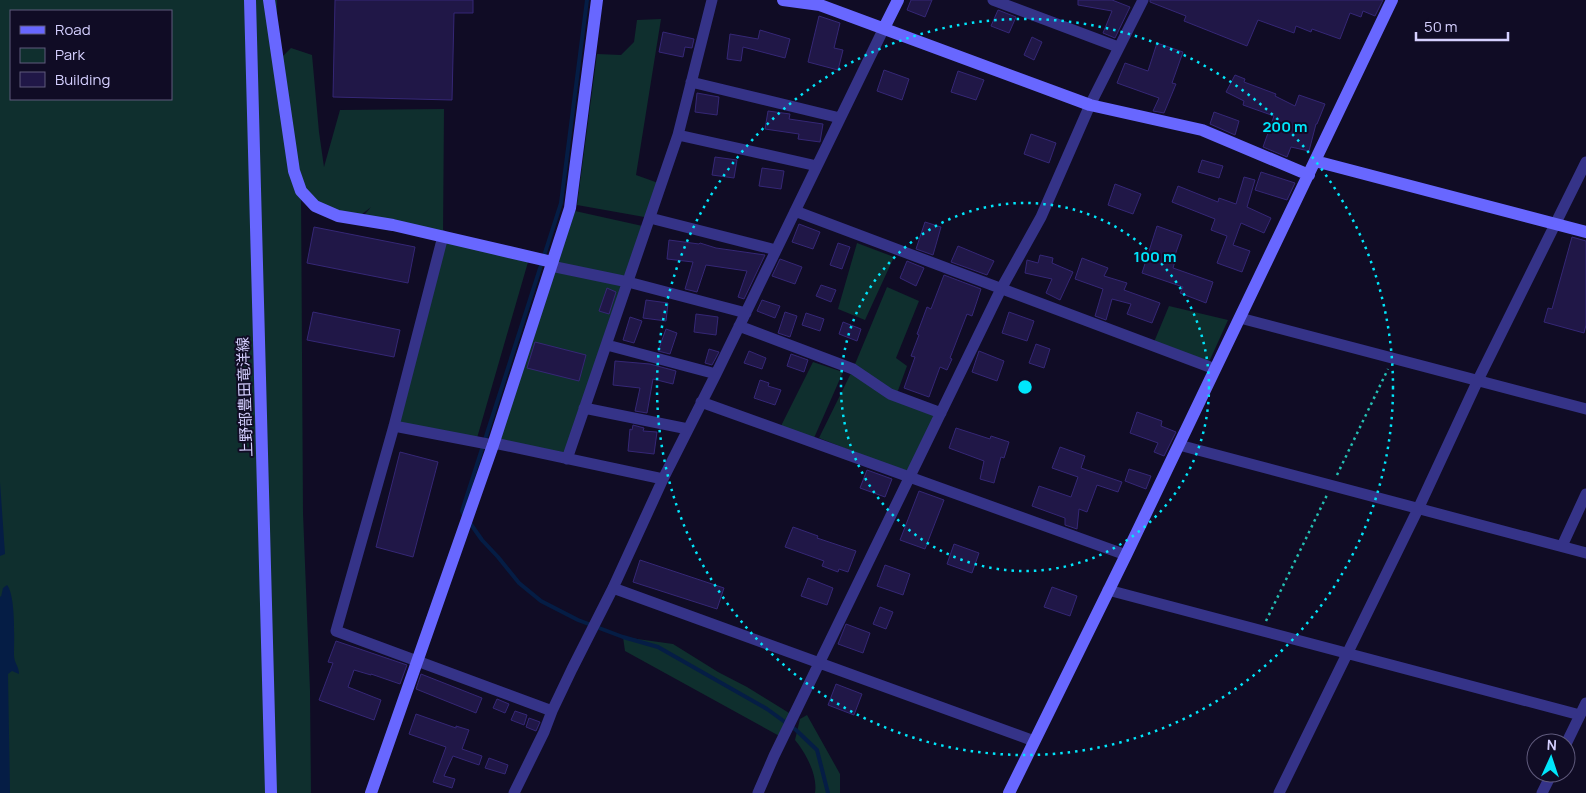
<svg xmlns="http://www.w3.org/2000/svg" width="1586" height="793" viewBox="0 0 1586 793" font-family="Manrope,'Noto Sans JP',sans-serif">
	<rect width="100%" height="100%" fill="#100c25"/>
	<path fill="#0f2f2e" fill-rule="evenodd" d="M0 0H277V54L279 60 291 48 312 55 319 132 324 167 340 110 444 109 443 236 360 220 371 207 356 219 315 206 301 191 303 513 310 691 311 793H0ZM11 11H171V99H11Z
		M661 19 636 175 661 184 650 218 577 205 597 54 621 55 634 42 637 20Z
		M575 211 647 227 567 459 495 440Z
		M447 237 528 262 477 438 395 422Z
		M857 243 894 257 865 320 838 309Z
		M887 287 919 301 896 358 907 366 896 396 941 413 911 474 819 438 853 369Z
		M1169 306 1228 320 1209 362 1154 342Z
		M813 362 843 372 814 438 781 426Z
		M623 637 673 644 718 672 747 687 794 716 783 738 625 651Z
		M807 715 840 774V793H815C818 776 806 753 795 740L800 719Z"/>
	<path fill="#051d45" d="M0 482 5 554 0 556Z
		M7 585C16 596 14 640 14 655 14 663 19 666 19 674L12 671 8 674 10 793H0V596L1 597 3 588Z"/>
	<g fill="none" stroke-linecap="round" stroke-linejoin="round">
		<path stroke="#051d45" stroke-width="4" d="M464 515 462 511 561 203 587 0
			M470 523 482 540 498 557 519 583 541 601 578 620 623 637 658 647 767 709 796 730 817 750 828 793"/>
	</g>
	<path fill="#201747" stroke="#352776" d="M335 0H473V13H454L452 100 333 97Z
		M911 0H932L925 17 907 10Z
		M1078 0H1112L1130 7 1115 38 1103 33 1112 11 1078 5Z
		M1150 0H1383L1375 16 1363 11 1361 17 1350 13 1340 39 1312 29 1311 32 1296 26 1294 33 1258 20 1247 46 1184 21 1186 16 1150 2Z
		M998 10 1016 17 1009 33 991 26Z
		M819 16 840 23 834 48 843 50 838 70 808 62Z
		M760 30 790 39 785 58 743 47 741 61 727 59 730 34 758 39Z
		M663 32 694 39 692 48 685 47 683 57 659 52Z
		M1032 37 1042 42 1034 60 1024 55Z
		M1157 43 1183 52 1172 83 1176 84 1164 113 1153 111 1159 98 1117 83 1125 63 1148 71Z
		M884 70 909 79 902 100 877 91Z
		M958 71 984 80 976 100 951 92Z
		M1235 75 1245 79 1244 82 1276 94 1275 96 1295 106 1299 95 1325 104 1317 124H1316L1309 151 1291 147 1287 157 1263 147 1274 116 1243 105 1244 101 1226 92Z
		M697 93 719 97 717 115 695 112Z
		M768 111 790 114 789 119 823 124 820 142 798 139 799 134 765 129Z
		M1214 112 1239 121 1235 135 1210 124Z
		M1031 134 1056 143 1049 163 1024 154Z
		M715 157 737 160 734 178 712 175Z
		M1202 160 1223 166 1219 178 1198 172Z
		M762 168 784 171 781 189 759 186Z
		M1261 172 1295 183 1287 200 1255 190Z
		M1244 177 1255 180 1247 207 1271 218 1264 233 1241 223 1233 245 1250 251 1242 272 1217 263 1227 236 1211 230 1215 219 1172 202 1178 186 1218 202 1219 198 1236 204Z
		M1115 184 1141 194 1133 214 1108 205Z
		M925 222 941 227 933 255 916 249Z
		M799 224 820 232 813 249 792 242Z
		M1157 226 1182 235 1173 261H1175L1173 268 1213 282 1206 303 1180 293 1183 287 1142 273Z
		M314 227 415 247 408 283 307 263Z
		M1572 237 1586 241V325L1584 333 1544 322 1548 308 1552 309Z
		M669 240 699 244 700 243 716 248 765 255 744 299 738 297 747 271 706 265 697 292 685 289 693 262 667 259Z
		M838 243 850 247 842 269 830 265Z
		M958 246 994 261 987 275 951 262Z
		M1040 255 1053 258 1052 263 1073 272 1060 300 1046 293 1052 279 1025 273 1027 260 1038 263Z
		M1082 258 1108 268 1104 276 1127 283 1124 290 1160 303 1152 323 1127 314 1131 304 1112 299 1106 320 1095 316 1103 289 1075 279Z
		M780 259 802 267 795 284 772 276Z
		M907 261 924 268 916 286 900 278Z
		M944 275 981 289 972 316 967 314 950 358 952 359 947 370 940 367 929 397 904 388 915 357 911 356 919 335 917 334 927 307 931 309Z
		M821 285 836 290 831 302 816 296Z
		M607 288 616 292 609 314 599 311Z
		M646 300 668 303 666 321 643 318Z
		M762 300 780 306 775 318 757 311Z
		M313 312 400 330 394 357 307 340Z
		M785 312 797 316 790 337 778 333Z
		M1009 312 1034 321 1027 341 1002 333Z
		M806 313 824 319 820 331 802 325Z
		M696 314 718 317 716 335 694 332Z
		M630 317 642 321 634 343 623 340Z
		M843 322 861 329 857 341 839 334Z
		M666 329 677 333 670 354 658 351Z
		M535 342 586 355 579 381 527 368Z
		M1036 344 1050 349 1044 368 1029 363Z
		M709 349 719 352 712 365 705 363Z
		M749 351 766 358 762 369 744 363Z
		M979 351 1004 361 997 381 972 372Z
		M791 354 808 360 804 372 787 366Z
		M615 361 650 364 676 371 673 384 653 379 647 413 635 411 640 388 613 385Z
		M760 380 769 383 768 386 781 390 775 405 754 398Z
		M1137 412 1162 421 1161 426 1176 432 1164 456 1154 452 1158 443 1130 433Z
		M633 425 644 428 643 431 657 432 654 454 628 451 630 429 632 430Z
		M956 428 990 439 991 436 1009 442 1004 458 1001 457 994 483 980 479 984 461 949 448Z
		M1060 447 1085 456 1081 468 1122 482 1118 492 1097 485 1087 512 1079 509 1077 529 1065 525V518L1032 506 1039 486 1071 497 1078 477 1052 468Z
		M400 452 438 462 413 557 376 547Z
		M1129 469 1151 476 1146 489 1125 481Z
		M867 470 892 479 885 497 860 488Z
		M919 491 944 500 925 549 900 540Z
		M793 527 818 536 817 538 856 551 848 572 839 569 838 572 822 566 824 561 785 547Z
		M954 544 979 553 972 573 947 564Z
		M640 560 724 588 717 609 633 582Z
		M885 565 910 574 903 595 877 586Z
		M808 578 833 588 827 605 801 596Z
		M1052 587 1077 596 1070 616 1044 607Z
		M880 607 893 612 886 629 873 624Z
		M846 624 870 633 863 653 838 644Z
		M336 641 407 665 400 684 371 674V675L354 670 348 687 381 700 374 720 319 700 333 663 328 662Z
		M421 674 482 698 476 713 416 689Z
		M836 684 862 694 854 715 828 705Z
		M497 699 509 704 505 713 493 708Z
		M515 711 527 715 524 725 511 720Z
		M416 714 456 728V726L469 730 462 749 482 756 479 765 453 756 444 776 455 779 452 788 433 782 446 747 409 734Z
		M529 718 540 722 536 731 526 727Z
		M489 758 508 765 505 774 485 768Z"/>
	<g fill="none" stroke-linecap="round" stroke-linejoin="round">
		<path stroke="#24bfb3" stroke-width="2.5" stroke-dasharray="2.5 4" stroke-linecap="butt" d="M1337 475 1388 369
			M1266 621 1327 495"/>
		<path stroke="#353388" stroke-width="11" d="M993 0 1118 47
			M691 82 840 118
			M678 135 817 166
			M795 211 1215 369
			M650 218 776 250
			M443 236 394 426 336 631 552 711
			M551 266 628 282 746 313
			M1240 318 1586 409
			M739 326 853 369 890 394 941 413
			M607 345 716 374
			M701 402 1126 555
			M584 408 688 429
			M394 426 493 445 499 444 663 479
			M1179 445 1586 553
			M567 459 678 135 712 0
			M1562 546 1586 494
			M613 588 1034 741
			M1108 590 1580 715
			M1566 744 1586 703
			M514 793 544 732 552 711 572 669 613 588 663 479 716 374 884 28
			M758 793 774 756 1001 289 1041 217 1090 105 1143 0
			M1279 793 1419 507 1478 380 1586 162
			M1542 793 1552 773"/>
		<path stroke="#6867ff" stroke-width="12" d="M250 0 271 793
			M269 0 294 171 301 191 315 206 338 216 393 225 552 262
			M783 0 820 5 1090 105 1202 130 1309 175
			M884 28 898 0
			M1315 161 1586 232
			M371 793 493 445 570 208 597 0
			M1009 793 1126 555 1392 0"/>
	</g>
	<g fill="none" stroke="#00e6fb" stroke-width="2.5" stroke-dasharray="2.5 5">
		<circle cx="1025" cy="387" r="184"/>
		<circle cx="1025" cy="387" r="368"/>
	</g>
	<g text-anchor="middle" stroke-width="4" stroke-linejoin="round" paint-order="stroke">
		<g font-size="15" fill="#d5d0ff" stroke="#100c25">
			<text transform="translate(245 397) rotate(-92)" y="5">上野部豊田竜洋線</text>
		</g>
	</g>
	<circle cx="1025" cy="387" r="8" fill="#00e6fb" stroke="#100c25" stroke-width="2.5"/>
	<g font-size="15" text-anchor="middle" font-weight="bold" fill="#00e6fb" stroke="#100c25" stroke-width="4" stroke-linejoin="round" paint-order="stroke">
		<text x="1285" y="132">200 m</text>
		<text x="1155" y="262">100 m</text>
	</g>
	<rect x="10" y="10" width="162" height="90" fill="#100c25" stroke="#5f5a7c"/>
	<rect x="20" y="26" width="25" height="8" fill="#6867ff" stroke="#5f5a7c"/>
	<text x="55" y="35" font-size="15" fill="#d5d0ff">Road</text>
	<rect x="20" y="48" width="25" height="15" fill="#0f2f2e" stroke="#5f5a7c"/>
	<text x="55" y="60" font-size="15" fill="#d5d0ff">Park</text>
	<rect x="20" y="72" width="25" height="15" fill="#201747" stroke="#5f5a7c"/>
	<text x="55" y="85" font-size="15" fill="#d5d0ff">Building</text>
	<g transform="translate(1551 758) rotate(3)"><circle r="24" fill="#100c25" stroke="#5f5a7c"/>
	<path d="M0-4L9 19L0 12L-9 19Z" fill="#00e6fb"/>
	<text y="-8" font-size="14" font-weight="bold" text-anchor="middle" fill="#d5d0ff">N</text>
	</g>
	<path d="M1416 32v8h92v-8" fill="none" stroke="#d5d0ff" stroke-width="2.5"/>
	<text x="1424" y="32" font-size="15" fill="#d5d0ff" stroke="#100c25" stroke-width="4" paint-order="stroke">50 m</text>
</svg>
